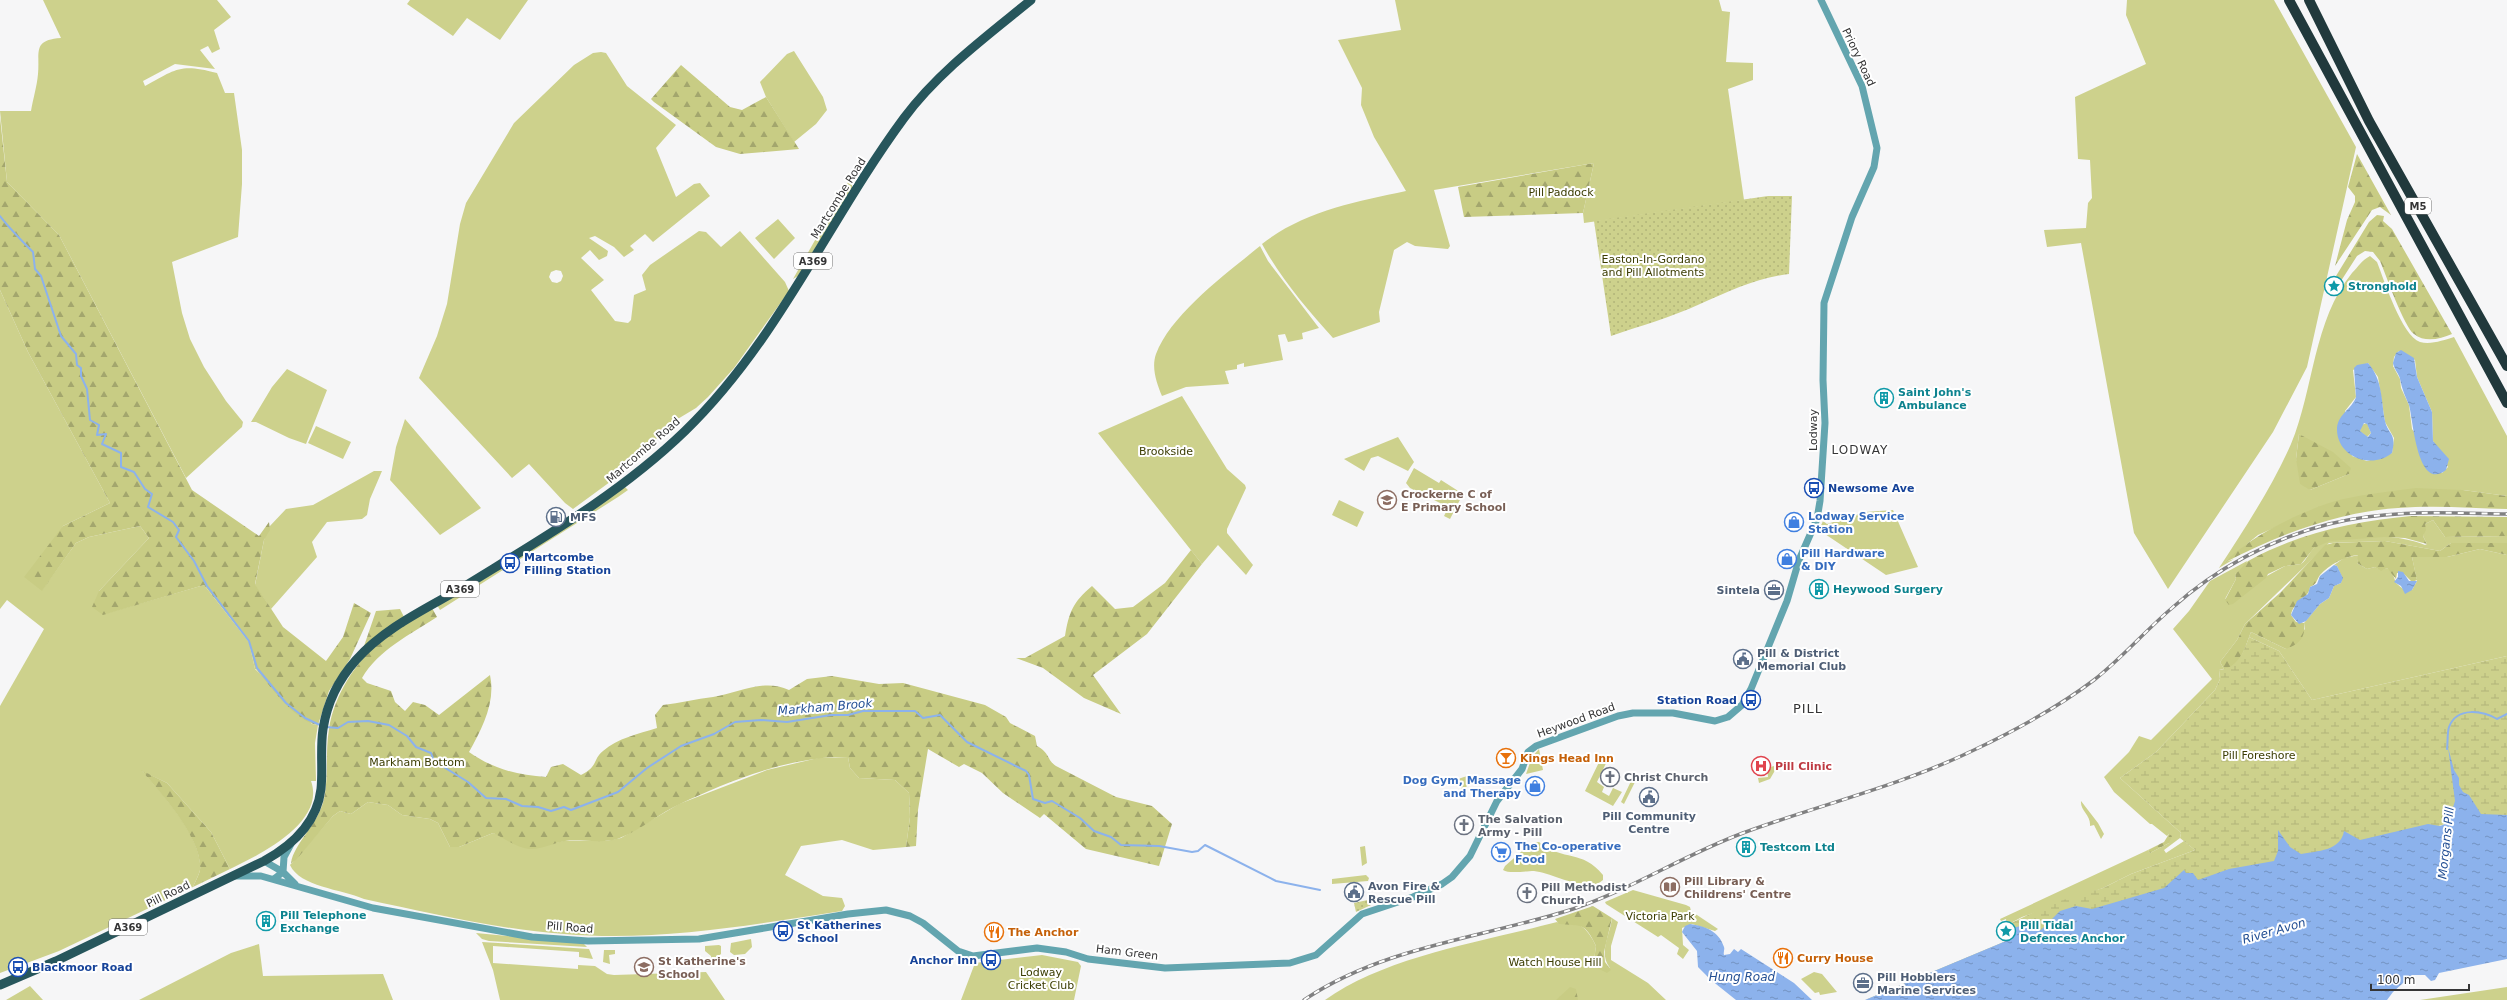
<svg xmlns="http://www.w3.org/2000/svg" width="2507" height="1000" viewBox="0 0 2507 1000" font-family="'DejaVu Sans',sans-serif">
	<defs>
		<pattern id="forest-firs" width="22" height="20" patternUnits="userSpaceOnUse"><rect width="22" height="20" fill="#c8cc84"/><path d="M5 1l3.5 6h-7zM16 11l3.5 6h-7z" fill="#a3a66d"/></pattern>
		<pattern id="wetland-marsh" width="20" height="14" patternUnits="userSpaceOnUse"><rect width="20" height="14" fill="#cdd18c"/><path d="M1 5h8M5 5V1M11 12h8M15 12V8" fill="none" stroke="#b1b479"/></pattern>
		<pattern id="garden-dots" width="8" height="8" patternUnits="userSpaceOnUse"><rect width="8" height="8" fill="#cdd18c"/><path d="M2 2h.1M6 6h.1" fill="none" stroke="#b1b479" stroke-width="1.8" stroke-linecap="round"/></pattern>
		<pattern id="water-ripples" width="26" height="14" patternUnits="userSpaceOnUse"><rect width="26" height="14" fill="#8cb2ec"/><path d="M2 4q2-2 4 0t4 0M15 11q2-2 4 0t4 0" fill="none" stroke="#7392c0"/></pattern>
	</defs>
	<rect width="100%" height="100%" fill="#f6f6f7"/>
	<path fill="#cdd18c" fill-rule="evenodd" d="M43 0H217L231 17 214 30 220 49 212 53 208 46 200 50 215 69 175 64 143 81 145 86C176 69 180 63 217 73L225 93H234L242 150V184L238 237 172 262 182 313 190 339 204 367 226 401 243 422 242 427 186 478 59 235 7 182 0 111H31C33 99 37 86 38 74 40 52 32 40 61 38Z
		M410 0H528L500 40 467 18 453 36 407 4Z
		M1395 0H1719L1722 11 1730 12 1726 62 1753 63V80L1728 89 1744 200 1584 223 1583 213 1594 163 1434 190 1450 246 1448 249 1415 246 1407 242 1394 250 1379 312 1380 322 1333 338C1307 309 1281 279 1262 244 1304 211 1355 202 1406 191L1374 137 1361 105 1362 88 1338 40 1401 30Z
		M2127 0H2274L2356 147 2307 367 2273 432 2168 589 2134 533 2081 243 2047 247 2044 230 2086 228 2088 203 2092 198 2090 160 2078 159 2075 97 2146 64 2126 15Z
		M794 51 823 97 827 110 816 124 794 142 766 97 760 82 787 54Z
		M601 52 606 53 627 86 676 125 656 148 676 197 694 184 700 183 710 196 653 242 645 234 630 246 634 250 624 257 614 247 595 236 589 238 608 251 607 256 599 260 590 250 581 258 604 280 591 290 615 321 628 323 631 320 634 295 646 290 642 275 650 265 699 231 706 232 721 247 740 231 785 282 789 291 734 368 708 397 696 408 676 420 614 479 573 509 565 503 529 464 512 478 419 378 437 336 447 304 460 224 466 203 514 123 574 65 593 53ZM556 270 561 271 563 276 561 281 557 283 552 282 549 277 551 272Z
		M848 182 852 184V188L798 276 793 279Z
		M778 219 795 238 774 259 755 238Z
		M1260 246 1268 261 1319 328 1302 333 1303 339 1288 342 1285 334 1278 335 1283 360 1244 367V363L1237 365V369L1225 371 1229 384 1186 387 1162 396C1157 384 1151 368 1156 354 1171 314 1227 273 1260 246Z
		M2370 256 2377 262C2384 280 2402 336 2420 342 2431 345 2444 340 2454 337L2507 436V496L2463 490 2324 506 2258 535 2225 562 2234 559 2219 568C2245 528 2272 487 2291 444 2314 388 2313 321 2352 273 2358 267 2362 260 2370 256ZM2399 351 2415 360 2417 377 2432 412 2433 441 2448 467 2442 473 2412 429 2409 405 2401 388 2400 379 2393 366 2394 357ZM2368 363 2378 377 2385 422 2394 438 2392 453 2367 461 2352 456 2345 411 2356 397 2353 370ZM2299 434 2349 474 2310 490 2296 459Z
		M0 290 28 352 110 503 63 526 42 590 76 543 89 537 140 526 149 538 99 591 104 614 204 585 249 642 255 669 312 724 318 725 315 743 316 781H311C326 823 259 855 230 869L211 832 167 783 142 771C161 792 204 840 200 870 199 875 195 882 193 887L59 951 0 973V706L44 629 7 600 0 609Z
		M287 369 327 390 306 444 289 438 256 422H251L272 387Z
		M1182 396 1227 469 1245 485 1246 488 1227 529V533L1253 565 1246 575 1218 545 1202 564 1098 433Z
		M405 419 481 508 440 535 390 480 396 447Z
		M2367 423 2371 433 2367 437 2360 431 2361 425Z
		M316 426 351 442 343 459 308 443Z
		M1398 437 1414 462 1408 471 1378 456 1371 458 1364 471 1344 459Z
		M1414 468 1439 483 1441 480 1463 494 1450 519 1444 516 1448 508 1446 506 1410 488 1406 483Z
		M374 471H382L370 499 367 515 362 519 327 522 312 542 317 557 271 609 255 585 264 540 269 527 286 509 313 505Z
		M625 487 628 490 618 497 440 610 437 605Z
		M1339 500 1364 512 1357 527 1332 515Z
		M1893 510 1918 567 1886 575 1819 530 1823 521 1827 524 1865 512Z
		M2433 520 2445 537 2507 536V543H2451L2440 551 2385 541 2329 543 2245 624 2237 640 2220 662 2224 669 2219 670 2220 679 2215 690 2156 752 2120 778 2181 833 2180 838 2164 850 2166 853 2184 841 2195 850 2131 874 2103 888 2022 917 2007 925 2006 919 2001 921 2000 919 2148 850 2150 853 2169 843V834L2167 836 2152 824H2150L2114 792 2104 777 2129 752 2139 736 2151 740 2212 679 2173 629 2189 611 2210 581 2247 561 2244 569 2235 574 2236 579 2225 599 2285 566 2301 564C2308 559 2310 549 2318 545 2341 532 2401 534 2425 545L2427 544 2423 536 2425 524Z
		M2480 549 2507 555V656L2312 700 2279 651 2249 637 2251 632 2286 649 2305 629 2304 623 2320 604 2329 598 2334 586 2341 583 2342 577 2337 566 2334 565 2344 558 2359 555 2357 563 2367 569 2375 567 2381 570 2387 568 2392 572 2396 583 2403 589 2412 590 2417 581 2412 557H2447Z
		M1539 749 1543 770 1526 774 1532 757Z
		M1603 754 1609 757 1597 782 1604 787 1602 792 1609 796 1613 788 1622 792 1613 806 1585 791Z
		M848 757 850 768 859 778 895 780 909 793 910 817 906 847 873 850 842 840 801 846 785 875 823 896 842 898 845 906 842 911C750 925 658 942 564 934 496 929 430 913 364 899 341 889 300 887 290 865L333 816 340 811 351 814 368 802 388 805 402 815 430 819 438 823 450 847H459L493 833 539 847 563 841H606L621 838 679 804 767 770 818 758Z
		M1774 766 1777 767 1770 779 1759 783 1758 778 1768 777 1767 768Z
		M1639 774 1624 804 1621 802 1633 777Z
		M1467 776 1472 778 1463 792 1458 779Z
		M2081 801 2098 823 2104 834 2101 839 2094 825 2090 826C2091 815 2080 811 2081 801Z
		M1539 842C1564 862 1582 849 1603 875V880C1588 894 1553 873 1534 871 1526 871 1509 874 1503 870L1505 866 1531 843Z
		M1365 846 1367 863 1362 866 1360 847Z
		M1366 875 1369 878 1368 881 1332 884V879Z
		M1633 890 1686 905 1690 907 1691 911 1718 929 1715 931 1692 924 1682 928 1683 945 1689 950 1683 959 1677 954 1679 948 1661 935 1658 937 1606 904 1605 902Z
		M1612 918 1618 922 1611 946V960L1648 983 1666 1000H1325C1386 956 1485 941 1557 922 1563 926 1567 922 1573 923 1584 924 1592 937 1596 946L1594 960 1610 968C1598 953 1610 935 1612 918Z
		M476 933 583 943 587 947 489 941 482 939Z
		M751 939 752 947 745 954 734 955 730 952 731 943Z
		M482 942 589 949 593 959 579 957V952L493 946V963L578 969V965L595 966 607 974 614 975 706 972 725 1000H500L493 970Z
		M259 944 263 976 383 974 393 1000H139L231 953Z
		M719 945 721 946V954L711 961V956L705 951V946Z
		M604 950H615V954L609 955 610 964 603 962Z
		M1042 955 1078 962 1081 966 1074 1000H961L975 963Z
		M1814 972 1822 974 1837 992 1820 995 1819 992 1815 993 1801 979Z
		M30 986 43 1000H6Z
		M2507 987V1000H2419H2420Z"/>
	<path fill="url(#forest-firs)" d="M681 65 730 107 742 110 766 97 799 149 740 154 716 147 654 102 651 99Z
		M0 117 7 182 59 235 192 490 259 536 269 522 270 530 264 540 255 584 283 627 326 661 343 637 354 603 371 613 350 659 329 691 318 725C294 721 271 687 256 669H255L249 642 204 585 103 615 92 607 99 591 149 538 140 526 89 537 76 543 42 591 24 577 63 526 110 503 28 352 0 290Z
		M2357 154 2391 215 2380 207 2372 210 2335 266 2347 220 2355 202V196L2348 187Z
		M1594 163 1583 213 1464 217 1458 187Z
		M2377 215 2384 216 2383 221 2392 229 2452 334C2440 339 2425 343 2414 334 2404 327 2386 275 2380 261L2373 252 2365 251 2357 256 2341 281 2336 276 2369 222Z
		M2299 434 2333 452 2351 468 2349 474 2310 490 2300 484 2296 459Z
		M2416 488 2463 490 2507 496V509C2471 508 2434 505 2398 508 2337 512 2275 536 2224 563 2249 536 2307 508 2343 499 2367 494 2392 491 2416 488Z
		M2411 516 2507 517V536L2445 537 2433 520 2425 524 2426 530 2423 536 2427 544 2405 538 2384 537 2330 541 2314 548 2301 564 2285 566 2268 574 2266 578 2233 604 2229 605 2225 600 2236 579 2235 574C2241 570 2245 562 2250 560 2300 533 2355 521 2411 516Z
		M2385 541 2440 551 2451 543H2507V555L2480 549 2447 557H2412L2417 580 2412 582 2404 574 2397 573 2396 579 2387 568 2381 571 2375 567 2367 569 2357 563 2358 555C2345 556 2329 565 2320 575 2316 581 2317 584 2310 587 2309 599 2293 601 2291 615L2296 622 2304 623C2306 638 2299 644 2286 649L2251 632C2246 644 2240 670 2224 669L2220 662 2237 640 2245 624 2281 592 2325 545 2333 543Z
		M1191 550 1202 564 1147 634 1093 675 1121 714 1084 698 1043 668 1016 658H1025L1065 636C1069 612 1073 602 1092 586L1115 609 1133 607 1165 583Z
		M432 608 437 617C410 635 379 649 362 678L367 683 391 691 395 702 405 711 413 702 425 705 439 715 490 675C496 702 482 729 469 752 493 769 517 775 546 777L551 767 563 764 581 775C599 766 592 760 603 751 618 738 638 734 657 728L655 715 663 705C680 703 696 699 713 697 738 693 764 678 789 690L807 679 832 676 879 684 903 683 985 705 1006 717 1010 723 1035 736 1037 746C1051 754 1046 759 1056 766L1116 797 1152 806 1172 824 1159 866 1086 849 1044 814 1040 818 1003 793 982 773 964 764 959 767 928 749 918 810 916 846 906 847 910 817 909 793 895 780 859 778 850 768 848 757C794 755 728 781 680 804 660 813 642 829 622 837 605 845 583 839 565 841 553 843 541 850 529 849 517 848 504 838 493 833L459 847H450L438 823 430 819 402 815 388 805 368 802 351 814 340 811 333 816 296 860 291 863C294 843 318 825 324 799 329 776 325 752 329 729 334 695 356 661 383 639 397 627 416 618 432 608Z
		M400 609 404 617 363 649 376 611Z
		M141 770 167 783 211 832 230 869 193 887C195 882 199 875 200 870 203 839 160 792 141 770Z
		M2169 834 2172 836 2169 843 2150 853 2148 850 2164 842Z
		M1593 906 1612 918 1604 952 1605 962 1611 970 1607 973 1597 968 1594 960 1596 946C1585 922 1581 926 1559 924L1555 919Z
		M1570 987 1576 989 1578 1000H1556Z"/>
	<path fill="url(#wetland-marsh)" d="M2249 637 2279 651 2312 700 2507 656V856L2458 804 2455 821 1865 1000 2006 941 2010 931 2007 925 2053 903 2103 888 2131 874 2195 850 2180 838 2181 833 2120 778 2156 752 2215 690 2220 679 2219 670C2237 668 2243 654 2249 637Z"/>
	<path fill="url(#garden-dots)" d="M1768 196H1792L1789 274C1756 278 1730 291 1700 304 1672 317 1640 326 1611 336L1594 221Z
		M1372 899 1371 905 1356 912 1354 903Z"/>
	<path fill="url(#water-ripples)" fill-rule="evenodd" d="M2401 350 2414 358 2417 377 2432 412 2433 441 2449 459 2446 470C2417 493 2413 418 2409 405 2405 396 2402 389 2400 379 2399 374 2394 369 2393 363L2396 353Z
		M2368 363C2383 380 2381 401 2385 421 2388 435 2397 432 2392 453 2372 470 2336 457 2337 428 2338 414 2352 409 2356 397L2354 368 2357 365ZM2364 423 2367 424 2371 433 2368 437 2360 431Z
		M2334 565 2337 566 2343 578 2341 583 2334 586 2329 598 2320 604 2306 621 2299 624 2291 615 2297 601 2308 594 2310 587 2317 584 2320 576Z
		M2398 571 2403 572 2409 581H2417L2412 590 2405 594 2401 586 2394 582 2398 577Z
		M2448 747 2454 770 2459 778V785L2463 792 2469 795 2481 814 2507 815V959L2439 973 2435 980 2431 981 2425 975H2412L2393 992 2387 1000H1865L2006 941 2013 928 2028 924 2041 930 2060 911 2076 906 2092 909 2164 888 2184 870 2186 873H2193L2198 880 2229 869 2274 861 2278 851V830L2290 847 2301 854C2317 851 2341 851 2344 831L2360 840 2428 824 2440 826 2448 823 2455 801Z
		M1690 924C1705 926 1719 931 1724 947 1725 950 1723 952 1724 955L1730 954 1734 949 1738 952 1741 949 1794 983 1812 1000H1736L1711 980 1698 967 1697 951 1682 932 1685 926Z"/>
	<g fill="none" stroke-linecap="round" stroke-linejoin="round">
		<path stroke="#8cb2ec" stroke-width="2" d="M0 216C10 229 21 240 33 252L35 269 41 276 61 336 76 354 77 365 81 368V376L87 389 90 420 99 425 97 435 106 434 102 444 121 453V467L134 472 145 489 152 494 148 507 173 522 179 530 176 537 194 561 207 586 249 641 257 668 286 703 305 718 322 726
			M326 727 338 728 348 722 368 721 389 725 407 736 416 747 431 753 434 761 468 782 486 798 506 799 522 806 538 807 551 811 564 807 571 810 618 792 647 768 681 746 714 734 735 722 761 720 787 722 831 715H848L863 711H915L923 718 940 715 967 742 1026 771 1029 775 1033 799 1045 803 1052 801 1080 818 1094 831 1111 837 1121 845 1159 846 1192 852 1198 851 1205 845 1276 881 1320 890
			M2447 749C2448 743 2447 733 2449 727 2457 706 2483 711 2497 719L2507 714"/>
		<path stroke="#63a5af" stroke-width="7" d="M264 861 283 872 295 884
			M234 876H261L373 908 532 937 588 941 699 939 848 914 886 910 910 916 923 923 958 951 973 956 1037 948 1066 952 1088 959 1165 968 1290 963 1316 955 1362 914 1413 897 1442 884 1452 877 1470 856 1497 801 1522 769 1528 752 1536 746 1618 716 1633 713H1673L1715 721 1728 717 1742 705 1751 689 1787 601 1799 560 1817 519 1820 501 1825 423 1823 380 1824 303 1852 217 1874 167 1877 148 1862 86 1821 0
			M274 879 283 872 284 857 291 844"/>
		<path stroke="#27565c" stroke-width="9" d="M0 985 56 961 264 861C293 845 317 823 321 789 323 769 320 749 323 729 327 703 339 679 356 660 385 627 428 608 465 586 541 539 620 494 685 431 778 341 828 221 904 118 938 72 987 36 1031 0"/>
		<path stroke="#21393c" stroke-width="10" d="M2289 0 2507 403
			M2309 0 2369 121 2507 366"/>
		<g stroke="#808081" stroke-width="3.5">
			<path id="rail" d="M1304 1000C1384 946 1483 938 1573 909 1632 889 1684 855 1743 833 1819 805 1900 786 1974 750 2016 730 2057 708 2094 680 2122 658 2145 631 2172 608 2215 569 2273 538 2329 524 2389 509 2445 513 2507 514"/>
		</g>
		<use href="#rail" stroke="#fff" stroke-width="2" stroke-dasharray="6" stroke-linecap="butt"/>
	</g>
	<defs>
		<g id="sight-ring" transform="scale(1)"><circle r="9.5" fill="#fff" stroke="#0f9aa8" stroke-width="1.5"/><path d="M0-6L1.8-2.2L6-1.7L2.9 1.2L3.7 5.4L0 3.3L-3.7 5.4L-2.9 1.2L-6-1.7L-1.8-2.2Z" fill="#0f9aa8"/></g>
		<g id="building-ring" transform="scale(1)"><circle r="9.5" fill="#fff" stroke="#0f9aa8" stroke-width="1.5"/><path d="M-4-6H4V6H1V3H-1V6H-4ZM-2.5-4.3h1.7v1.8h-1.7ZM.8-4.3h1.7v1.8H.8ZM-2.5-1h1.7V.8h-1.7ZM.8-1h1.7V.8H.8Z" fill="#0f9aa8"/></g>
		<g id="bus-ring" transform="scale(1)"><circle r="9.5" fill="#fff" stroke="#1a4fb4" stroke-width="1.5"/><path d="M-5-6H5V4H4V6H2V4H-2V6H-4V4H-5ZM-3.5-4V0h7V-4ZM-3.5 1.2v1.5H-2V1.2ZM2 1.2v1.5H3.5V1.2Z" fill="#1a4fb4"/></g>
		<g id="school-ring" transform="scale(1)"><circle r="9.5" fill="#fff" stroke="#8d6e63" stroke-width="1.5"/><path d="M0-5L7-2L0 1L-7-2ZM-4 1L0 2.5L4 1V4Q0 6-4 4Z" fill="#8d6e63"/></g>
		<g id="fuel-ring" transform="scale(1)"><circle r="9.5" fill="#fff" stroke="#5c6f8a" stroke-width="1.5"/><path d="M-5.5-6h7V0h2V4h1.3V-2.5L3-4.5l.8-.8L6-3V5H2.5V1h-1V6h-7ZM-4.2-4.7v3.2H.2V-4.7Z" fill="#5c6f8a"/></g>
		<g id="shop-ring" transform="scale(1)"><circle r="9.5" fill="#fff" stroke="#3f7fe0" stroke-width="1.5"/><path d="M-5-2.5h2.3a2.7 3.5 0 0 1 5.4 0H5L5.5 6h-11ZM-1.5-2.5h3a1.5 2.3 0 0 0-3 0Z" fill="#3f7fe0"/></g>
		<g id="office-ring" transform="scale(1)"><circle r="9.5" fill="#fff" stroke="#5c6f8a" stroke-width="1.5"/><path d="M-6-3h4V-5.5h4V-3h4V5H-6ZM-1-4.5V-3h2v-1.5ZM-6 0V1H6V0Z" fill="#5c6f8a"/></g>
		<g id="civic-ring" transform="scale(1)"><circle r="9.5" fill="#fff" stroke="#5c6f8a" stroke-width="1.5"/><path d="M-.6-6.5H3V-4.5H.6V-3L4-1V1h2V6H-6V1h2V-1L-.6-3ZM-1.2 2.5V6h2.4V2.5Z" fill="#5c6f8a"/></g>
		<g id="bar-ring" transform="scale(1)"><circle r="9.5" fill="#fff" stroke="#e8710a" stroke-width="1.5"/><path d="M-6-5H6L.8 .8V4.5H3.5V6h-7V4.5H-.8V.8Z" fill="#e8710a"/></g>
		<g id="hospital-ring" transform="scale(1)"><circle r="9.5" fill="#fff" stroke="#e0444e" stroke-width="1.5"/><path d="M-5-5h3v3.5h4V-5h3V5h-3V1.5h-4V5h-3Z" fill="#e0444e"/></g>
		<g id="church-ring" transform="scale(1)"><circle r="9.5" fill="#fff" stroke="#6b7280" stroke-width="1.5"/><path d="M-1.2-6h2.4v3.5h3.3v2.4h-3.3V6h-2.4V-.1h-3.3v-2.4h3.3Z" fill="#6b7280"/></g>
		<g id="supermarket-ring" transform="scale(1)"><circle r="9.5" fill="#fff" stroke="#3f7fe0" stroke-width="1.5"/><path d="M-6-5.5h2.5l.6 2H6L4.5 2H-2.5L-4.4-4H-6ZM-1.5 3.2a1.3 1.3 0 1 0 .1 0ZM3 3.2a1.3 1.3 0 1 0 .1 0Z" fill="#3f7fe0"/></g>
		<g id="library-ring" transform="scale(1)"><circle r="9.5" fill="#fff" stroke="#8d6e63" stroke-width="1.5"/><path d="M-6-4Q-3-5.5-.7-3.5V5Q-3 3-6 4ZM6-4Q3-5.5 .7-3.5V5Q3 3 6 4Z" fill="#8d6e63"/></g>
		<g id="restaurant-ring" transform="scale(1)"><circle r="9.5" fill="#fff" stroke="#e8710a" stroke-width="1.5"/><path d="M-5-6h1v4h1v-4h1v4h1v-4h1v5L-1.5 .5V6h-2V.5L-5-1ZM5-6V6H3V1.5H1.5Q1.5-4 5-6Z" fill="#e8710a"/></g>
	</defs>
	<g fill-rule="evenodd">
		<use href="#sight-ring" x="2334" y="286"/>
		<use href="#building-ring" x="1884" y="398"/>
		<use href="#bus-ring" x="1814" y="488"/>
		<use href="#school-ring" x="1387" y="500"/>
		<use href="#fuel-ring" x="556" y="517"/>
		<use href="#shop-ring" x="1794" y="522"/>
		<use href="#shop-ring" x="1787" y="559"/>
		<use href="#bus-ring" x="510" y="563"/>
		<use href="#building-ring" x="1819" y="589"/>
		<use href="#office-ring" x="1774" y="590"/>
		<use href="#civic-ring" x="1743" y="659"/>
		<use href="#bus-ring" x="1751" y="700"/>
		<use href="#bar-ring" x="1506" y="758"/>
		<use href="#hospital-ring" x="1761" y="766"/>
		<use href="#church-ring" x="1610" y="777"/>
		<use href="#shop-ring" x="1535" y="786"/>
		<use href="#civic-ring" x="1649" y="797"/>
		<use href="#church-ring" x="1464" y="825"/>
		<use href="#building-ring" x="1746" y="847"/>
		<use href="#supermarket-ring" x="1501" y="852"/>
		<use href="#library-ring" x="1670" y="887"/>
		<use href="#civic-ring" x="1354" y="892"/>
		<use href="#church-ring" x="1527" y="893"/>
		<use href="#building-ring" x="266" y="921"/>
		<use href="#bus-ring" x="783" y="931"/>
		<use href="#sight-ring" x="2006" y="931"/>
		<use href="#restaurant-ring" x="994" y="932"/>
		<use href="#restaurant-ring" x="1783" y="958"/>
		<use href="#bus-ring" x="991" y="960"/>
		<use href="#bus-ring" x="18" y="967"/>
		<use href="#school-ring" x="644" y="967"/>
		<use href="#office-ring" x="1863" y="983"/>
	</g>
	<g text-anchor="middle" stroke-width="4" stroke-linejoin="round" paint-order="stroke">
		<g fill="#fff" stroke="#727272" stroke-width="1">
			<rect x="2405" y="198" width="26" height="16" rx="3"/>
			<rect x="794" y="253" width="38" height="16" rx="3"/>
			<rect x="441" y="581" width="38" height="16" rx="3"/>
			<rect x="109" y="919" width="38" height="16" rx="3"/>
		</g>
		<g font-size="10" font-weight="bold" fill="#353536">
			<text x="2418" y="210">M5</text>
			<text x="813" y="265">A369</text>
			<text x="460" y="593">A369</text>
			<text x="128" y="931">A369</text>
		</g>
		<g font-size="11" fill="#353536" stroke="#fff">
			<text transform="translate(1859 57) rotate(65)" y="4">Priory Road</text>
			<text transform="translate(838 198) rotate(-58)" y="4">Martcombe Road</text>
			<text transform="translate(1813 430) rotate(-90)" y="4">Lodway</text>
			<text transform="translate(643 450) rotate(-41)" y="4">Martcombe Road</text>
			<text transform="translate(1576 720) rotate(-20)" y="4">Heywood Road</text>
			<text transform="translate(168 894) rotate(-26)" y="4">Pill Road</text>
			<text transform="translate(570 927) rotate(4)" y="4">Pill Road</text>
			<text transform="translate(1127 952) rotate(7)" y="4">Ham Green</text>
		</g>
		<g font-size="11" fill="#3c3d03" stroke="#fff">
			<text x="1561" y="196">Pill Paddock</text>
			<text x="1653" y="263">Easton-In-Gordano<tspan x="1653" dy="13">and Pill Allotments</tspan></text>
			<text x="1166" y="455">Brookside</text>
			<text x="2259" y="759">Pill Foreshore</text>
			<text x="417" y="766">Markham Bottom</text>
			<text x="1660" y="920">Victoria Park</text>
			<text x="1555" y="966">Watch House Hill</text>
			<text x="1041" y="976">Lodway<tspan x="1041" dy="13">Cricket Club</tspan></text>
		</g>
		<g font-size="11" font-weight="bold" fill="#0d838f" stroke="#fff" text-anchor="start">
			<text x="2348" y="290">Stronghold</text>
			<text x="1898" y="396">Saint John's<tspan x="1898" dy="13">Ambulance</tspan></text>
			<text x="1833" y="593">Heywood Surgery</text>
			<text x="1760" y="851">Testcom Ltd</text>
			<text x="280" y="919">Pill Telephone<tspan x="280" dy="13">Exchange</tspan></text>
			<text x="2020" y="929">Pill Tidal<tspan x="2020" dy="13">Defences Anchor</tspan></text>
		</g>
		<g font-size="11" font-weight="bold" fill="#164399" stroke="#fff" text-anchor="start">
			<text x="1828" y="492">Newsome Ave</text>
			<text x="524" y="561">Martcombe<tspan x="524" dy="13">Filling Station</tspan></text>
			<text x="1737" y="704" text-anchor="end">Station Road</text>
			<text x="797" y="929">St Katherines<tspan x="797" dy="13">School</tspan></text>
			<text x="977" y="964" text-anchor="end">Anchor Inn</text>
			<text x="32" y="971">Blackmoor Road</text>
		</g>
		<g font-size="11" font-weight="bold" fill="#785e54" stroke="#fff" text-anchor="start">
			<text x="1401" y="498">Crockerne C of<tspan x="1401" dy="13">E Primary School</tspan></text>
			<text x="1684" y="885">Pill Library &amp;<tspan x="1684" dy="13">Childrens' Centre</tspan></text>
			<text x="658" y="965">St Katherine's<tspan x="658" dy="13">School</tspan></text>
		</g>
		<g font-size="11" font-weight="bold" fill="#366cbe" stroke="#fff" text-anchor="start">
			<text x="1808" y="520">Lodway Service<tspan x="1808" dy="13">Station</tspan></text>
			<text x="1801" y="557">Pill Hardware<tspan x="1801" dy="13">&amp; DIY</tspan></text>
			<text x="1521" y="784" text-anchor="end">Dog Gym, Massage<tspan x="1521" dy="13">and Therapy</tspan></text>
			<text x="1515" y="850">The Co-operative<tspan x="1515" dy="13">Food</tspan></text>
		</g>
		<g font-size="11" font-weight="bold" fill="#4e5e75" stroke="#fff" text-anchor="start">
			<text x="570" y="521">MFS</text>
			<text x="1760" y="594" text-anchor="end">Sintela</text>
			<text x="1757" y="657">Pill &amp; District<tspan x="1757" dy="13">Memorial Club</tspan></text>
			<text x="1649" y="820" text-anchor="middle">Pill Community<tspan x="1649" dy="13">Centre</tspan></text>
			<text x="1368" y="890">Avon Fire &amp;<tspan x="1368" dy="13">Rescue Pill</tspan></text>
			<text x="1877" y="981">Pill Hobblers<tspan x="1877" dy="13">Marine Services</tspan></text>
		</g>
		<g font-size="11" font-weight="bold" fill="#c56008" stroke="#fff" text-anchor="start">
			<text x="1520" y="762">Kings Head Inn</text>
			<text x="1008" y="936">The Anchor</text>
			<text x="1797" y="962">Curry House</text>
		</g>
		<g font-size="11" font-weight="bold" fill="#be3a42" stroke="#fff" text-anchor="start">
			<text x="1775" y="770">Pill Clinic</text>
		</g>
		<g font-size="11" font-weight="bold" fill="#5b616d" stroke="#fff" text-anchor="start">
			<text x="1624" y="781">Christ Church</text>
			<text x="1478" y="823">The Salvation<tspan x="1478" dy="13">Army - Pill</tspan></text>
			<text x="1541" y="891">Pill Methodist<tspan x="1541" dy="13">Church</tspan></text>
		</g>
		<g font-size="12" letter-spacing="1" fill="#353536" stroke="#fff">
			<text x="1860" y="454">LODWAY</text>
		</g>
		<g font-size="12" font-style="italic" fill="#234f94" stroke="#fff">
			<text transform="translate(825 707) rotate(-5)" y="4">Markham Brook</text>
			<text transform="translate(2446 843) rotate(-84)" y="4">Morgans Pill</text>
			<text transform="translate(2274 931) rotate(-16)" y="4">River Avon</text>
			<text x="1742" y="981">Hung Road</text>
		</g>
		<g font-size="13" letter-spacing="1" fill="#353536" stroke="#fff">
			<text x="1808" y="713">PILL</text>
		</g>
	</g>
	<path d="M2371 984v6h98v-6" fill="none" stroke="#353536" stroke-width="2"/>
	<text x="2377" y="984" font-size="12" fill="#353536" stroke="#ffffff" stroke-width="3" paint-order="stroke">100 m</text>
</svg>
